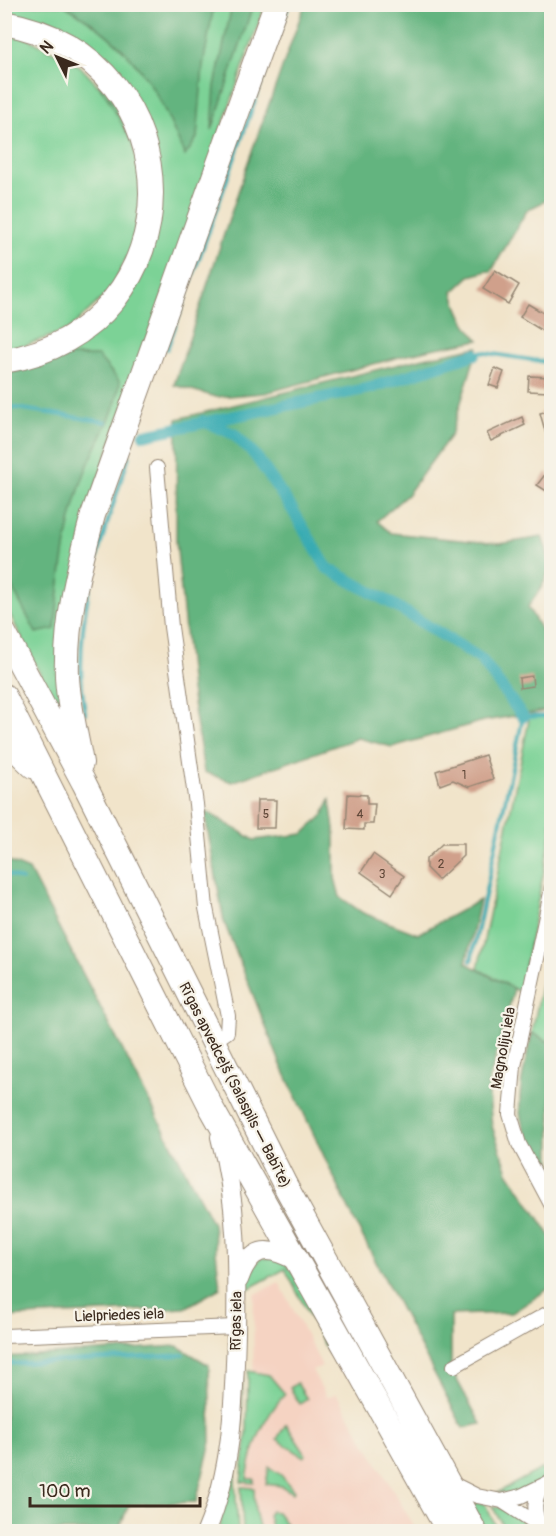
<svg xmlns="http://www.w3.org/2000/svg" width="556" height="1536" viewBox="0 0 556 1536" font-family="Pangolin,sans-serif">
	<rect width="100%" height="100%" fill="#f7f3e8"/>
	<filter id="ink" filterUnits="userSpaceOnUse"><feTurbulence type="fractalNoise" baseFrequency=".0167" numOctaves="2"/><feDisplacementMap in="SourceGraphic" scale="12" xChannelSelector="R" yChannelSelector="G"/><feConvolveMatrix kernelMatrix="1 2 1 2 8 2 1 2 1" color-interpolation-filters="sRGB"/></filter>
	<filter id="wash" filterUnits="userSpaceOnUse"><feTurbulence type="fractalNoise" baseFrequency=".008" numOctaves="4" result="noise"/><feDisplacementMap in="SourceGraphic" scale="24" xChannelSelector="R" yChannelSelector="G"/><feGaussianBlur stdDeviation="1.35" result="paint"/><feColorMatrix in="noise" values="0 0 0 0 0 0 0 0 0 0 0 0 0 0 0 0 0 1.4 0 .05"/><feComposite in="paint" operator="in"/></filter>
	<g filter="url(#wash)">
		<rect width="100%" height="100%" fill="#f1e4ca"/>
		<path fill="#f5d3c2" d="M279 1282 322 1366 312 1370 327 1398 336 1393 417 1531 246 1532 244 1493 245 1463 253 1424 254 1295Z"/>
		<path fill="#7bd296" stroke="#5b7e5a" stroke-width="1.5" d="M5 5H265L91 500 60 706 56 705 5 605V369L44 360 74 346 104 324 130 293 160 193 76 41 43 23 5 13Z
			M4 31 19 34 80 66 124 114 142 177 135 240 111 290 68 330 4 353Z
			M530 715H551V835L520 992 478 969Z
			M551 936V1043L532 1033Z
			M260 1258C265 1258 273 1257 278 1259 302 1272 321 1329 329 1354L285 1269 244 1291V1281Z
			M248 1371 269 1375 285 1394C263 1418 252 1447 247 1479H254V1483L241 1482 247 1432Z
			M243 1374 242 1424 235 1478 238 1531H221C218 1518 226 1504 230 1491 241 1453 241 1413 243 1374Z
			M297 1383 307 1399 300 1404 290 1388Z
			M286 1424 306 1455 304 1457 277 1439Z
			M269 1467 281 1475 294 1491 293 1493 281 1486 266 1484Z
			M541 1469 546 1470 549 1477 516 1494 497 1493Z
			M241 1487 254 1488 255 1511 260 1531H243Z
			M551 1489V1531L540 1513 545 1492Z
			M477 1502 485 1504 498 1531H486L472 1507Z
			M492 1506 505 1509 536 1531H506Z
			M271 1511 277 1512 286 1524 272 1531 268 1515Z"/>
		<path fill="#64b47f" stroke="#506f4e" stroke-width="1.5" d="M305 4 551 5V198L527 210 491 272 488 271 470 276 453 292C458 311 465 325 479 340L426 350 265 393 216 397 174 385 247 165Z
			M64 5H214L203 65 197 138 185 156C172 127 160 95 140 70 121 44 91 21 64 5Z
			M232 5H253L212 130 215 86Z
			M478 347 451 435 407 495 377 521 391 533 500 544 542 537C556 570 547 580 528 607L549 644 551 643V710L484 721 392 747 358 738 232 782 204 772 191 690 176 541 177 419 424 358Z
			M70 356H98L120 382C115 418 96 442 84 475 66 524 60 578 55 629L36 633 5 574V374Z
			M330 800 335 836V878L340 897 363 913 418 934 480 900 466 963 514 989 488 1085 492 1126 508 1172 552 1238 551 1287 512 1313 451 1315V1369L481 1424 463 1428 355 1222 281 1065 224 922 204 810 254 840 303 834 323 815Z
			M5 860 29 870 213 1224 220 1288 185 1308 5 1317Z
			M532 1033 551 1043V1185C543 1168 521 1130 520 1112 518 1087 527 1058 532 1033Z
			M177 1346 209 1365 211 1442 196 1502 129 1505 118 1531H5V1357Z"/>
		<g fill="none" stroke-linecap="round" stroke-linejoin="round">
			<path stroke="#38abb2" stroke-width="4" d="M167 349 289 4
				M475 354 480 352 552 363
				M4 406 106 422
				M85 713C70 620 101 543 129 456
				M4 873 22 880
				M471 961 523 717 552 716
				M4 1364 183 1355"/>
			<path stroke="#38abb2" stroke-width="12" d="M203 421 234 434 255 455 292 509 327 568 389 602 481 659 523 717
				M144 435 370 388 475 354"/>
		</g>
		<g id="blocks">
			<path fill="#d0a08b" d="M495 270 519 285 508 304 483 289Z
				M528 304 552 318V337L520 317Z
				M495 368 504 372 498 388 489 385Z
				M529 376 550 377 549 392 528 391Z
				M552 410V444L549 445 540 413Z
				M522 417 525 425 491 441 487 433Z
				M547 472 552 482 548 492 537 485Z
				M532 676 533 686 520 688 519 678Z
				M485 755 493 779 469 787 453 780 440 785 436 771Z
				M348 794 367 795V804H375L373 824H364V830L346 829Z
				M257 800H276L275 828H256Z
				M442 844H463V856L438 880 426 868V859Z
				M373 854 404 876 392 894 361 872Z"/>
		</g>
	</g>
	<g filter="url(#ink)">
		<use href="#blocks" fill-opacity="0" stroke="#968774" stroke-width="1.5"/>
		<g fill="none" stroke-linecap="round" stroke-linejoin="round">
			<g stroke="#968774" stroke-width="16">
				<path id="street" d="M157 468 171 627 196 804 206 908 228 1016 227 1032 214 1041
					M552 888 514 1066 510 1114 519 1144 552 1206
					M4 1336 236 1327
					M454 1366 552 1311
					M453 1484 477 1496 502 1501 539 1525
					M502 1501 521 1496 552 1481
					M540 1526C533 1510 534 1501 542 1486"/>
			</g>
			<g stroke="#968774" stroke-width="20">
				<path id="secondary" d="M239 1280C251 1246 266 1245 296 1261
					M206 1532C233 1468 234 1401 236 1333 237 1265 238 1203 220 1137"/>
			</g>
			<g stroke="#968774" stroke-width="26">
				<path id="highway" d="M4 23C201 58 199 329 4 361
					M4 633 84 783 285 1185 475 1532
					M4 696 212 1109 449 1532
					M4 738 33 766
					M81 763C76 734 68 704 67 676 65 621 79 567 93 515L276 4"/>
			</g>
			<use href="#street" stroke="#fff" stroke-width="14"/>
			<use href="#secondary" stroke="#fff" stroke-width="18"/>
			<use href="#highway" stroke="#fff" stroke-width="24"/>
		</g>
	</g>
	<g text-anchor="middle" stroke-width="4.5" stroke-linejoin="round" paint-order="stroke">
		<g font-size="12" fill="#604839">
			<text x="464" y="779">1</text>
			<text x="266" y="818">5</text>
			<text x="360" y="818">4</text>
			<text x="441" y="868">2</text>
			<text x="382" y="878">3</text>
		</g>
		<g font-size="15" fill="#3b2a1e" stroke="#f7f3e8">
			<text transform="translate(503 1048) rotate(-80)" y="5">Magnoliju iela</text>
			<text transform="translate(235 1085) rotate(63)" y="5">Rīgas apvedceļš (Salaspils — Babīte)</text>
			<text transform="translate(119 1315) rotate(-2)" y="5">Lielpriedes iela</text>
			<text transform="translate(236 1321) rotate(-89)" y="5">Rīgas iela</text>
		</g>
	</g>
	<rect width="556" height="1536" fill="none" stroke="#f7f3e8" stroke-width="24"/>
	<g transform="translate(57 57) rotate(313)" stroke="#f7f3e8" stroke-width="4.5" paint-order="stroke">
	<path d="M0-4.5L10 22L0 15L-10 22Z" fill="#3b2a1e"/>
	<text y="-9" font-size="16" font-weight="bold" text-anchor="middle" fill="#3b2a1e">N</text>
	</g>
	<path d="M30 1497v9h170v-9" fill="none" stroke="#3b2a1e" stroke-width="3"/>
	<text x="39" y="1497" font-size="18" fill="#3b2a1e" stroke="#f7f3e8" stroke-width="4.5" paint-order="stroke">100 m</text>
</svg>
